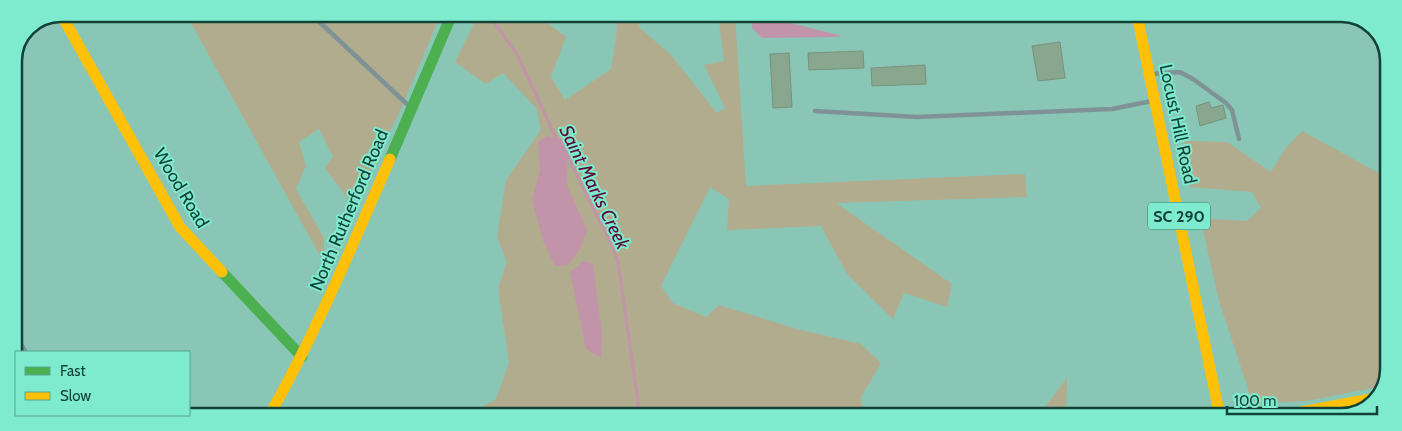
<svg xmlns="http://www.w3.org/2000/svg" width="1402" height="431" viewBox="0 0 1402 431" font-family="Cabin,sans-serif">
	<rect width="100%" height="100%" fill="#8ac6b6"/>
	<path fill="#b2ac8e" d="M186 14H441L400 111 353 206 325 168 333 157 319 129 299 142 306 166 296 189 324 238V263Z
		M479 14H535L566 37 551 77 565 100 611 69 617 31 615 14 645 15 638 26 671 55 717 113 725 108 704 65 724 61 718 15H735L746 186 1025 174 1027 197 836 203 952 284 947 307 904 293 893 319 847 274 821 226 727 230 729 199 710 187 661 286 673 303 706 317 719 305 797 329 861 344 881 363 861 397 863 417 467 416 496 399 509 363 498 288 507 262 497 237 506 180 541 130 536 108 503 73 486 84 455 62Z
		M1302 131 1388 178 1387 382 1378 387 1307 401 1253 404 1219 301 1202 226 1212 219 1247 221 1261 208 1252 192 1190 187 1185 141 1227 142 1271 172 1285 149Z
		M1067 378 1066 417H1037Z"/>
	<path fill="#c194a9" d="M755 15H759L842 36 837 37 762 38 752 28 753 18Z
		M547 136 562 139 568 149 567 185 587 230 580 249 568 265 555 266 543 241 532 199 540 170 538 142Z
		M584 261 593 264 602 334 601 358 586 349 570 272Z"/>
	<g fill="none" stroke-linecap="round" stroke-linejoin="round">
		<path stroke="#c194a9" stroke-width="3" d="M488 14 517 54 558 142
			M567 155 611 243 618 262 640 416"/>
	</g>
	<path fill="#89a68e" stroke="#77937c" d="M1060 42 1065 78 1038 81 1032 46Z
		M863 51 864 68 809 70 808 53Z
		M789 53 792 107 773 108 770 54Z
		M925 65 926 84 872 86 871 68Z
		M1209 102 1211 108 1223 105 1226 118 1200 126 1196 106Z"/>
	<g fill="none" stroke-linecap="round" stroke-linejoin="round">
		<path stroke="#7f9397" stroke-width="4.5" d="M311 14 410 107
			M565 14 567 16
			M1113 15 1136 16
			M1151 74 1180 72 1193 79 1226 103 1232 110 1239 139
			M815 111 917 117 1112 109 1152 101"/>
		<path stroke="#7f9397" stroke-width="9" d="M14 336 23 352
			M59 415V416"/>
		<path stroke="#4caf50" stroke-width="11" d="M390 159 452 14
			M222 272 302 357"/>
		<path stroke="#ffc107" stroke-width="11" d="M61 14 180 227 222 272
			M1137 15 1220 417
			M269 416C316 333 352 246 390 159
			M1274 417 1376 398"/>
	</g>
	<g text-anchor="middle" stroke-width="4" stroke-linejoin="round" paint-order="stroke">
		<rect fill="#7eebcf" stroke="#327565" stroke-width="1" x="1148" y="202.5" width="62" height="27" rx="4"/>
		<g font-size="16" font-weight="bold" fill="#124237">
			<text x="1179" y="222">SC 290</text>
		</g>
		<g font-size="18" fill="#124237" stroke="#7eebcf">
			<text transform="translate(1178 124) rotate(78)" y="6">Locust Hill Road</text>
			<text transform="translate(181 188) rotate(59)" y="6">Wood Road</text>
			<text transform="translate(349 210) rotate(-67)" y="6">North Rutherford Road</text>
		</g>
		<g font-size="19" font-style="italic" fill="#5c0b36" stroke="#7eebcf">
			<text transform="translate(595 187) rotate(64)" y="7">Saint Marks Creek</text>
		</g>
	</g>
	<path d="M0 0H1402V431H0ZM61 22H1341A39 39 0 0 1 1380 61V369A39 39 0 0 1 1341 408H61A39 39 0 0 1 22 369V61A39 39 0 0 1 61 22Z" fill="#7eebcf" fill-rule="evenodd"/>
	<path fill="none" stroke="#124237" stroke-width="2.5" d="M61 22H1341A39 39 0 0 1 1380 61V369A39 39 0 0 1 1341 408H61A39 39 0 0 1 22 369V61A39 39 0 0 1 61 22Z"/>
	<rect x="15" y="351" width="175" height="65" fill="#7eebcf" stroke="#53a792"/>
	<rect x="25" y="367" width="25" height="8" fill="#4caf50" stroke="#53a792"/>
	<text x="60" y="376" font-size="15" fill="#124237">Fast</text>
	<rect x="25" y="392" width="25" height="8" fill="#ffc107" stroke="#53a792"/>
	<text x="60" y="401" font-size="15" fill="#124237">Slow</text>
	<path d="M1227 406v8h150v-8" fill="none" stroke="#124237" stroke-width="2.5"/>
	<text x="1234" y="406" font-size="15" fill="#124237" stroke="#7eebcf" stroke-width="4" paint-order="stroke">100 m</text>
</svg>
